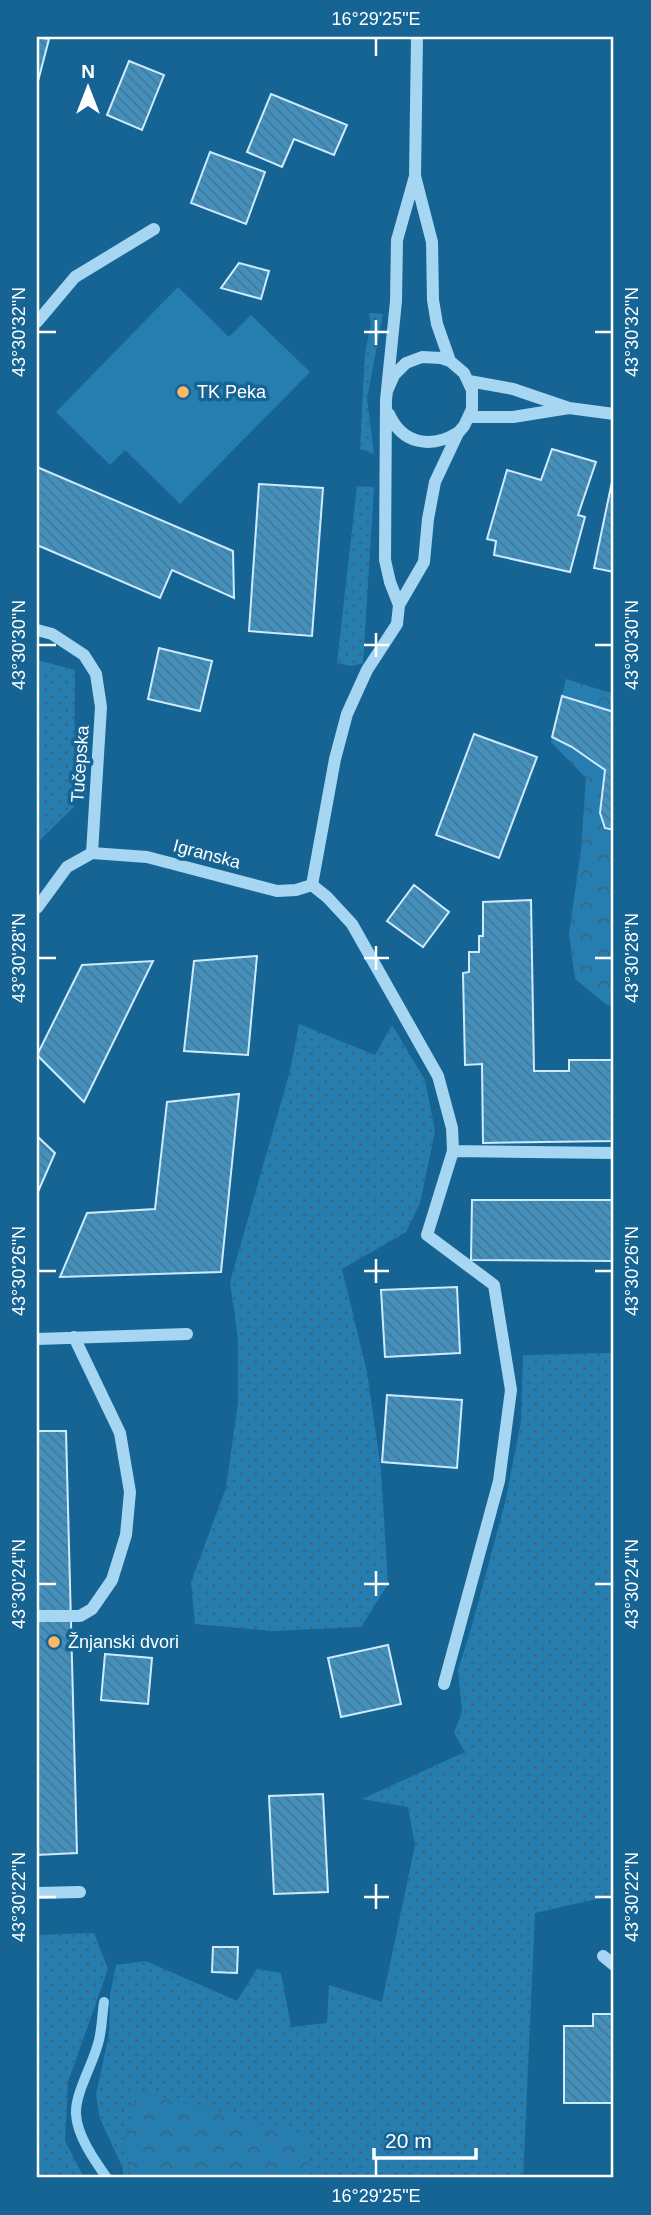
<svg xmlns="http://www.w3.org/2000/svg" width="651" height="2215" viewBox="0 0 651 2215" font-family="Helvetica,sans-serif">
	<defs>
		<pattern id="grass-dots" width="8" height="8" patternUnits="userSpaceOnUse" patternTransform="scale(1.75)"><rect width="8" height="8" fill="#267eb0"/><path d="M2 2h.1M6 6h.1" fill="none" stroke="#376883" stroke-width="1.8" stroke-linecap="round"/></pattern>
		<pattern id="forest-crowns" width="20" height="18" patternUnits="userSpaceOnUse" patternTransform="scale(1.75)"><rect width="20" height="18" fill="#267eb0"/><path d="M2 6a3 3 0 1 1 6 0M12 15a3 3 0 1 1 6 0" fill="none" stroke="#376883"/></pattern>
		<pattern id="building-back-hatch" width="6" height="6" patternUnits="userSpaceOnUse" patternTransform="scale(1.75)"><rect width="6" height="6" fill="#4490bd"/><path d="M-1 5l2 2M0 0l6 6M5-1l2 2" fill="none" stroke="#477895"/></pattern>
	</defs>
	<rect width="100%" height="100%" fill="#166494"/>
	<path fill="url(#grass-dots)" d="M369 313 383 314 367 399 374 454 360 449 365 353 371 323Z
		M357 486 374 487 363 663 351 666 337 663Z
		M37 660 75 670 74 807 37 843Z
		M299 1024 375 1055 392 1025 425 1080 435 1131 420 1203 406 1232 342 1269 367 1372 381 1470 388 1584 361 1627 272 1631 195 1624 191 1582 226 1488 238 1402V1339L230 1282 290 1071Z
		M614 1353V1895L535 1913 523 2178H309L308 2137 137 2090 125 2143 131 2178H124L122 2166 100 2119 96 2094 109 2035 110 1995 116 1965 146 1961 237 2001 257 1969 281 1973 291 2027 327 2023 329 1985 382 2002 415 1845 408 1807 362 1799 465 1752 454 1733 462 1712 458 1670 471 1629 505 1503 521 1421 523 1355Z
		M94 1933 108 1969 68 2082 65 2141 84 2178H37V1935Z"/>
	<path fill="url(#forest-crowns)" d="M566 679 614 694V1006L607 1005 575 979 569 934 581 850 586 778 551 742Z
		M137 2090 309 2137V2178H131L125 2143Z"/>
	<path fill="#267eb0" d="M178 287 229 337 251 315 310 372 180 504 125 450 110 465 56 412Z"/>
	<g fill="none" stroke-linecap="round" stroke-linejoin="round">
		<path stroke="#98d3f3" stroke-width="10" d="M104 2002C102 2015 102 2028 99 2040 94 2063 75 2092 76 2114 77 2136 95 2161 107 2178"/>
	</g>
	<path fill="url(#building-back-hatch)" stroke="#cdebfc" stroke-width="2" d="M37 37 49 39 37 85Z
		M129 61 164 75 142 130 107 115Z
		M271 94 347 125 334 155 294 139 282 167 247 152Z
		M210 152 265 172 246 224 191 203Z
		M239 263 269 271 261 299 221 288Z
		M552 449 596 462 578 515 585 517 570 572 494 555 496 541 487 539 507 470 541 480Z
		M37 467 233 551 234 598 172 570 160 598 37 545Z
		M614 472V572L594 568Z
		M259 484 323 488 312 636 249 631Z
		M159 648 212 661 200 711 148 699Z
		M562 696 614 712V830L605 828 600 813 605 770 572 747 552 737Z
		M474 734 537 757 499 858 436 835Z
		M414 885 449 912 423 947 387 921Z
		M531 900 534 1071H569V1060H614V1141L483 1143 482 1064 465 1065 463 973 469 972V952H479V936H483V902Z
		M257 956 248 1055 184 1051 194 961Z
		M153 961 84 1102 37 1055 82 965Z
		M239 1094 221 1272 60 1277 87 1213 155 1209 167 1102Z
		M37 1136 55 1153 37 1194Z
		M472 1200H614V1261L471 1260Z
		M457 1287 460 1353 385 1357 381 1290Z
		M387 1395 462 1400 457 1468 382 1462Z
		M37 1431H66L77 1853 37 1855Z
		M388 1645 401 1704 341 1717 328 1658Z
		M105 1654 152 1658 148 1704 101 1700Z
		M323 1794 328 1892 274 1894 269 1796Z
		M213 1947H238L237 1973 212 1972Z
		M593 2014H614V2103H564V2026H593Z"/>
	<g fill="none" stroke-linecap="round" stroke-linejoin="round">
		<path stroke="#a6d6f1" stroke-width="12" d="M415 176 432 242 433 300 437 324 450 361
			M37 322 75 277 154 229
			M469 381 513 389 569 408 614 414
			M389 414C402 444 431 449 457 433
			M469 417H513L569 408
			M399 605 390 582 385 560 386 400 396 301 397 240 415 176 417 37
			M37 630 52 634 84 655 96 674 101 707 92 853
			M92 853 147 857 277 891 296 890 312 885
			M312 885 327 897 352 924 438 1076 452 1128 453 1151 427 1235 494 1285 511 1390 499 1481 444 1684
			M312 885 335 759 347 714 367 670 397 624 399 605 424 562 428 519 435 482 458 433 464 426 472 409V390L464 373 450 361 441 358 422 357 406 363 394 375 387 391
			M37 908 67 867 92 853
			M453 1151 614 1153
			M37 1339 187 1334
			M37 1616H80L92 1609 112 1580 126 1535 130 1492 120 1433 74 1337
			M37 1893 80 1892
			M603 1956 614 1965"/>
	</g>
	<path fill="none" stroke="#fff" stroke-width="2.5" d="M376 38V56M376 320V345M38 332H56M364 332H389M595 332H612M376 633V657M38 645H56M364 645H389M595 645H612M376 946V970M38 958H56M364 958H389M595 958H612M376 1259V1283M38 1271H56M364 1271H389M595 1271H612M376 1571V1596M38 1584H56M364 1584H389M595 1584H612M376 1884V1909M38 1897H56M364 1897H389M595 1897H612M376 2159V2176"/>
	<g fill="#ffb766" stroke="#166494" stroke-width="2.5">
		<circle cx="183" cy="392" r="7"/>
		<circle cx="54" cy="1642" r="7"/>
	</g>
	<g text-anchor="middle" stroke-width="7" stroke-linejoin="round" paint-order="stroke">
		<g font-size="18" fill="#fff" stroke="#166494" text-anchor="start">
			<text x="197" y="398">TK Peka</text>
			<text x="68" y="1648">Žnjanski dvori</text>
		</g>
		<g font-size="18" fill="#fff" stroke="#166494">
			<text transform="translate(80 764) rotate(-86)" y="6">Tučepska</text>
			<text transform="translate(207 854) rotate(15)" y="6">Igranska</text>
		</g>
	</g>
	<rect width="651" height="2215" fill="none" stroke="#166494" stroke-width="77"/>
	<g transform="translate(88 88)" stroke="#166494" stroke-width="5" paint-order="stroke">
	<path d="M0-5L12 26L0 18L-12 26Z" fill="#ffffff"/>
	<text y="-10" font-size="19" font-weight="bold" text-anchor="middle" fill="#ffffff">N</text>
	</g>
	<path d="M374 2148v10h102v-10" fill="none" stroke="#ffffff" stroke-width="3.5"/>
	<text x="385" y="2148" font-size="21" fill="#ffffff" stroke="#166494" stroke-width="5" paint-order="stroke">20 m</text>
	<rect x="38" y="38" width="574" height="2138" fill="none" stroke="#fff" stroke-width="2.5"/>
	<g font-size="18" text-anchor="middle" fill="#fff">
		<text x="376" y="25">16°29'25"E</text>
		<text transform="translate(19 332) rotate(-90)" y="6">43°30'32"N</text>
		<text transform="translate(632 332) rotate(-90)" y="6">43°30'32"N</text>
		<text transform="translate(19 645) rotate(-90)" y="6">43°30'30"N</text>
		<text transform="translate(632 645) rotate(-90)" y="6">43°30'30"N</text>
		<text transform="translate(19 958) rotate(-90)" y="6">43°30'28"N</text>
		<text transform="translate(632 958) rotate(-90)" y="6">43°30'28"N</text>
		<text transform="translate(19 1271) rotate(-90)" y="6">43°30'26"N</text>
		<text transform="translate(632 1271) rotate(-90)" y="6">43°30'26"N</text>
		<text transform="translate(19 1584) rotate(-90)" y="6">43°30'24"N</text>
		<text transform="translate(632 1584) rotate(-90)" y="6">43°30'24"N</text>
		<text transform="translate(19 1897) rotate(-90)" y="6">43°30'22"N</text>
		<text transform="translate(632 1897) rotate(-90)" y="6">43°30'22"N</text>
		<text x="376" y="2202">16°29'25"E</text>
	</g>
</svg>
